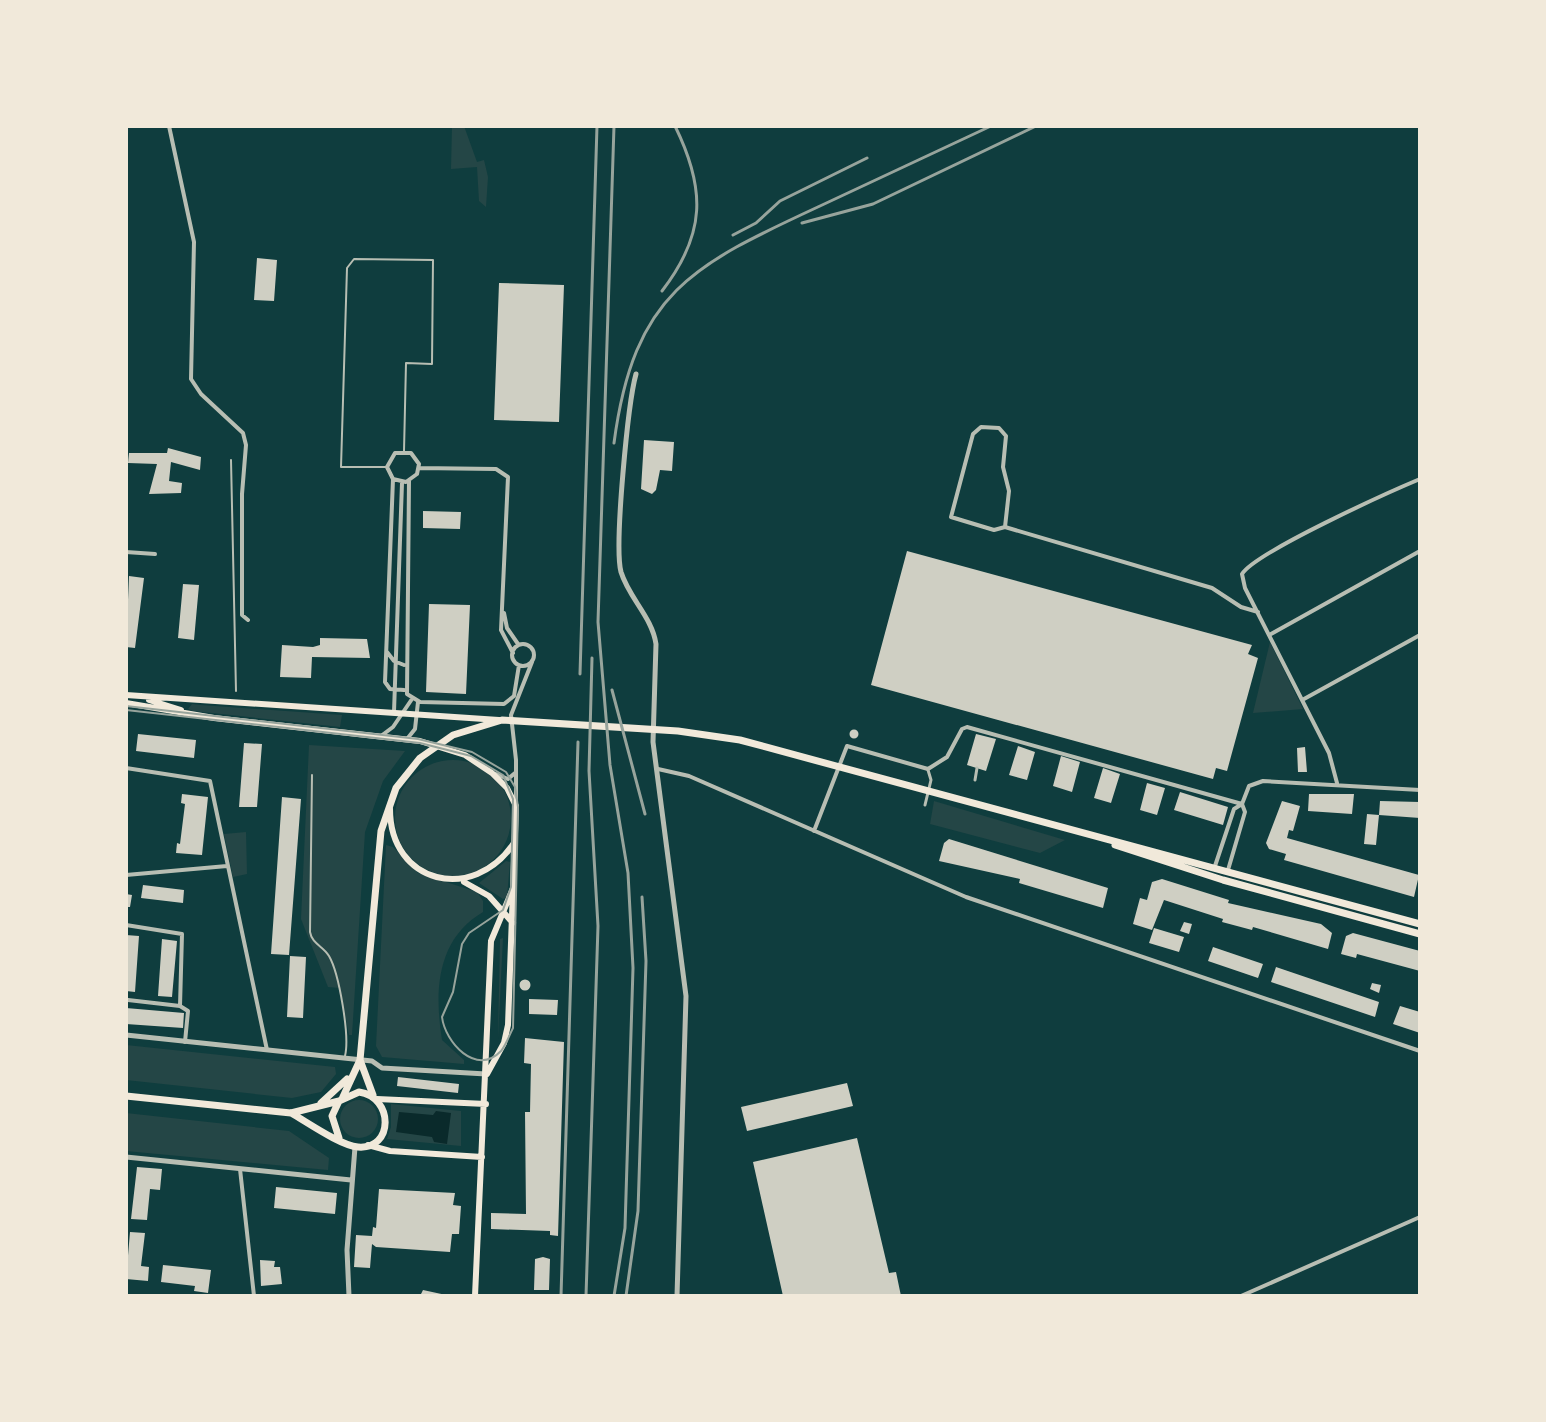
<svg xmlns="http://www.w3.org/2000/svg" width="1546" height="1422" viewBox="0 0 1546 1422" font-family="'Noto Sans',sans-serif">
	<rect width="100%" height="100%" fill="#0f3d3e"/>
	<path fill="#244646" d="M452 126H464L477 162 484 160 488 177 486 207 479 201 477 167 451 169Z
		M1270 642 1303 709 1253 713Z
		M192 704 201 705 342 715 340 727 193 711 188 709Z
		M309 745 405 751 383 781 365 832 352 1035H349L340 988 328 987 301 919Z
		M395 818a58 58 0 1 1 116 0a58 58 0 1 1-116 0Z
		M934 801 1065 840 1040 853 930 824Z
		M246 832 247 874 233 877 224 834Z
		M386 845 393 847 418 873 477 892 483 901V912C437 939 434 990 442 1040L464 1060V1064L382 1057 376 1046Z
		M506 861 510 862 507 897 503 899 479 883Z
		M503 938 498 1039 500 939Z
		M126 1045 335 1067 336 1074 321 1092 292 1098 126 1080Z
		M340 1119a19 19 0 1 1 38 0a19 19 0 1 1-38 0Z
		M391 1104 461 1111V1146L387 1139 391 1127Z
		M126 1113 289 1131 329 1158 328 1170 126 1151Z"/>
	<path fill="#0a2a2b" d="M436 1111 451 1113 447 1144 434 1142 432 1137 396 1132 399 1112 433 1115Z"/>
	<path fill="#cfcfc3" d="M257 258 277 260 274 301 254 300Z
		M499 283 564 285 559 422 494 420Z
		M644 440 674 442 672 471 660 470 656 490 652 494 641 489Z
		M168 448 201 457 200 470 171 462 169 481 182 483 181 493 149 494 157 464 128 463 129 453H167Z
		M423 511 461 512 460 529 423 528Z
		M907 551 1252 645 1248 654 1258 658 1227 771 1216 768 1213 779 871 685Z
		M129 576 144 578 135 648 126 647Z
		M183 584 199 585 194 640 178 638Z
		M429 604 470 605 466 694 426 692Z
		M320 638 367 639 370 658 312 657 311 678 280 677 282 645 313 647 320 645Z
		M849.5 734a4.5 4.5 0 1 1 9 0a4.5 4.5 0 1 1-9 0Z
		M138 734 196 740 194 758 136 751Z
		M976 734 996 739 986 771 967 765Z
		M244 743 262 744 257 807H239Z
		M1018 746 1035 752 1027 780 1009 775Z
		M1305 747 1307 772H1298L1297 748Z
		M1061 756 1080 762 1072 792 1053 786Z
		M1103 768 1120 774 1111 803 1094 798Z
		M1147 783 1165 788 1157 815 1140 810Z
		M1180 792 1228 807 1223 825 1174 810Z
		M182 794 208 797 202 855 176 853 177 843 180 844 185 804 181 803Z
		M1309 794H1354L1352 814 1308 811Z
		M282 797 301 799 289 955 271 954Z
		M1282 801 1300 806 1293 831 1289 830 1287 838 1419 875 1414 897 1284 860 1286 854 1269 849 1266 843Z
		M1380 801 1420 802V818L1379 815Z
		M1367 814 1379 815 1376 845 1364 844Z
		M949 839 1108 888 1103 908 1019 883 1020 879 939 861 944 843Z
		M1162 879 1229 900 1228 903 1321 924 1332 933 1328 949 1253 927 1252 930 1222 922 1223 919 1164 900 1152 930 1133 924 1140 898 1147 900 1152 882Z
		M143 885 184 890 183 903 141 898Z
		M126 894 132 895 130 907H126Z
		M1184 922 1192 924 1189 934 1180 931Z
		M1154 928 1184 937 1179 952 1149 943Z
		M1353 933 1420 951V971L1357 954 1356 958 1341 954 1346 936Z
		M126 935 139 936 135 992 126 991Z
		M162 939 177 941 172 997 158 996Z
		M1213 947 1263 964 1258 978 1208 961Z
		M290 956 306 957 303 1018 287 1017Z
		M1276 967 1379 1002 1375 1017 1271 982Z
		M519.5 985a5.5 5.5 0 1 1 11 0a5.5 5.5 0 1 1-11 0Z
		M1372 983 1381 985 1379 993 1370 989Z
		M529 999 558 1000 557 1015 529 1014Z
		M1400 1006 1420 1012V1033L1393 1024Z
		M126 1008 184 1013 183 1028 126 1024Z
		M525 1038 564 1042 558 1236 550 1235V1231L491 1229V1213L526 1214 525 1112H530L531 1064 524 1063Z
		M398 1077 459 1084 458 1093 397 1086Z
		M847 1083 853 1106 747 1131 741 1107Z
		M857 1138 889 1273 896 1272 901 1296H783L753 1162Z
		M137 1167 162 1169 160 1190 150 1189 147 1220 131 1219Z
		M276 1187 337 1193 335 1214 274 1208Z
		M379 1189 455 1193 453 1205 461 1206 459 1234H452L450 1252 376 1247 372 1244 370 1268 354 1267 356 1235 372 1236 373 1227 376 1228Z
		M130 1232 145 1233 141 1266 149 1267 148 1281 126 1279Z
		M543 1257 550 1259 549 1290H534L535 1259Z
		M260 1260 275 1261 274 1267H280L282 1284 261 1286Z
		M163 1265 211 1270 208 1293 194 1291 195 1286 161 1282Z
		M423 1290 446 1295V1296H420Z"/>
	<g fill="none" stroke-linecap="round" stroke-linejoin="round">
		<path stroke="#b8beb3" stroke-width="2" d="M231 460 236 691
			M386 467H341L347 268 354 259 433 260 432 364 406 363 404 451
			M312 775 310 932C312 944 323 946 329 956 339 973 350 1036 345 1056"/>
		<path stroke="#b8beb3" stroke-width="3" d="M975 780 977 768
			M925 805 931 780 928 770"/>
		<path stroke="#b8beb3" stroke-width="4" d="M169 126 194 242 191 379 201 394 243 433 246 445 242 494V615L248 620
			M419 468 496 469 508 477 501 630 513 653
			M393 479 406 482 417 474 419 464 411 453H395L387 467 393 479 385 682 390 689 404 690
			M409 481 407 694 420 702 504 704 514 696 519 665
			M1005 527 1009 491 1003 467 1006 436 999 428 981 427 973 434 951 517 994 530 1005 527 1212 588 1241 607 1258 612
			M126 552 155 554
			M504 613 507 628 518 644
			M1271 634 1420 551
			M512 655a11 11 0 1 1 22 0a11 11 0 1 1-22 0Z
			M387 652 394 661 404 665
			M1304 699 1420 635
			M394 712 402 483
			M381 736 393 727 412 699
			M407 739 415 729 418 702
			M126 768 210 781 267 1050
			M658 769 689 776 966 897 1420 1051
			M496 774 508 779 515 773
			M1337 783 1329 753 1245 588 1242 574C1256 552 1389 492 1420 479
			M516 804V760L511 715 532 662
			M814 831 847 746 928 769 947 757 962 729 967 727 1242 804 1249 786 1263 781 1420 790
			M1215 866 1234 809 1242 804 1245 812 1228 870
			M126 875 227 866
			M126 925 182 934 180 1006 188 1011 185 1042
			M128 1000 180 1006
			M240 1169 254 1296
			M1241 1296 1420 1217"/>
		<path stroke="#b8beb3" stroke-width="5" d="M636 374C628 403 614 546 621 572 629 598 652 617 656 644L653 742 686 996 677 1296
			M126 1035 372 1061 382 1068 486 1074
			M126 1157 351 1180
			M349 1296 347 1250 355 1147"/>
		<path stroke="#f1e9da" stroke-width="6" d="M126 695 499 720
			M149 700 181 710
			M126 703 214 718 420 741 465 755 492 773 507 788 516 806 508 1025 504 1043 487 1074
			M390 809C390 884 473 904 514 843
			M464 882 489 896 513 923
			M377 1099 486 1104
			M368 1145 390 1151 482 1157
			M475 1296 491 941 514 886"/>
		<path stroke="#f1e9da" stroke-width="7" d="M1115 845 1223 880 1420 934
			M360 1060 373 1095
			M126 1096 291 1113 339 1101
			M342 1099 360 1060 381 831 396 788 420 758 453 735 502 720 678 731 740 740 1420 924
			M321 1103 347 1079
			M291 1113C307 1122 341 1146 358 1147 394 1150 394 1097 359 1092L339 1101 332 1116 339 1138"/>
		<path stroke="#97a49c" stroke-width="2" d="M126 706 418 739 472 752 506 772 515 787 518 807 513 1028C509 1036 506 1045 501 1051 476 1077 445 1042 442 1017L453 992 462 944 469 933 503 910 511 887 513 799 503 775 471 756 420 743 126 710"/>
		<path stroke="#97a49c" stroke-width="3" d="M614 126 598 622 610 765 628 873 633 968 625 1228 614 1296
			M802 223 873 204 1036 126
			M733 235 756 223 780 201 867 158
			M662 291C706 234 706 189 675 126
			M614 443C634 292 693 265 820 206 877 179 934 153 991 126
			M580 674 597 126
			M612 690 645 814
			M561 1296 578 742
			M586 1296 598 926 589 771 592 658
			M626 1296 638 1211 646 961 642 897"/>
	</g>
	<rect width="1546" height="1422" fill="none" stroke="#f1e9da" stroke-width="256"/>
</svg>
